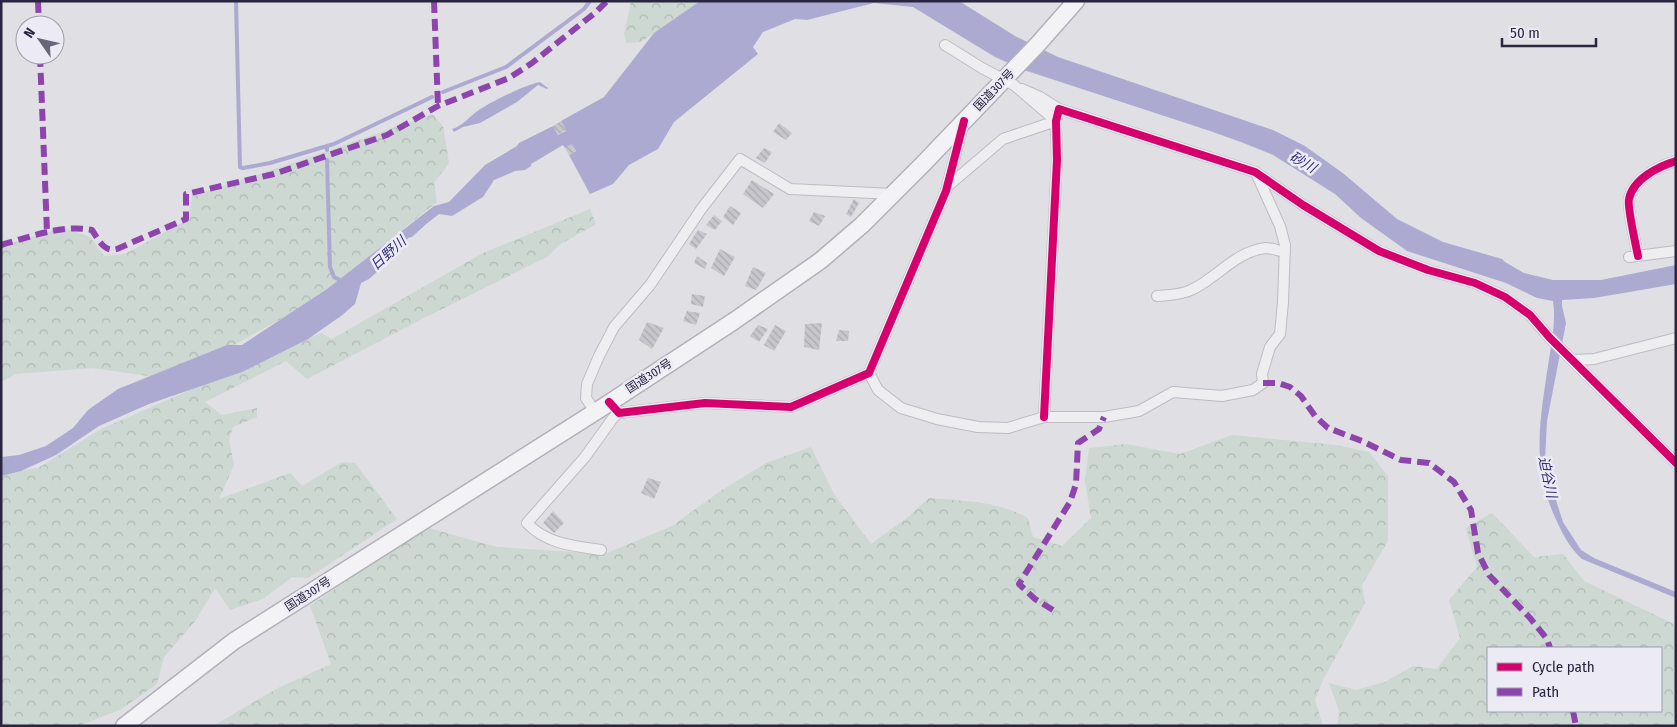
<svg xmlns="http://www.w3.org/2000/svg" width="1677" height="727" viewBox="0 0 1677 727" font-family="'Fira Sans Condensed','Noto Sans JP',sans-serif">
	<defs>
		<pattern id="forest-crowns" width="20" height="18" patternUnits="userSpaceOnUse" patternTransform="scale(1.25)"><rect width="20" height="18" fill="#ccd8d1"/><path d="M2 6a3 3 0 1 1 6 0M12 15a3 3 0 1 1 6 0" fill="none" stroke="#afb9b4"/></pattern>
		<pattern id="building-back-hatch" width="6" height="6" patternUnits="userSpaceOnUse" patternTransform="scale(1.25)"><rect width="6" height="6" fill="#c7c6cc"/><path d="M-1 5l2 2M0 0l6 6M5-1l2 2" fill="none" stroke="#abaab0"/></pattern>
	</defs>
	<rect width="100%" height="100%" fill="#dfdfe4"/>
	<path fill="url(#forest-crowns)" fill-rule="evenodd" d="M631 1H700L641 42 626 43 624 34Z
		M433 114 443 126 449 163 434 183 437 202 312 302 230 347 155 377 92 368 16 374 1 382V247L62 227 90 237 104 256 125 254 189 219 192 196 302 160Z
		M590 209 596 224 559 245 547 257 428 316 307 379 286 361 205 402 222 415 257 408V417L233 427 229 440 234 465 219 499 290 473 302 486 342 462 355 463 397 519 308 578 292 577 263 599 230 610 215 588 196 620 164 657 157 684 120 710 78 726H1V474L38 468 101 429 321 333 332 339 483 253Z
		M1232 435 1336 445 1369 452 1388 476V541L1362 585 1365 603 1323 680 1315 700 1323 726H213L278 688 331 664 310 606 425 527 497 547 605 554 672 526 719 492 766 463 811 447 834 494 871 544 908 517 929 498C962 501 998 501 1028 518L1033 537 1062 546 1091 518 1085 481 1089 448 1126 444 1180 454Z
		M1492 513 1534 557 1563 554 1584 581 1676 625V726H1337L1339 711 1329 683 1356 690 1385 682 1413 666 1437 669 1460 638 1449 600 1477 567 1466 528ZM1661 648V711H1488V648Z"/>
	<path fill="#adaad2" d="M700 1H959L1015 36 1058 57 1273 130 1305 146 1344 174 1397 219 1443 242 1502 259 1505 262 1524 273 1553 280H1601L1676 265V284L1594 298 1562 300V306L1566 323 1547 421 1545 460 1550 482 1563 522 1581 550 1594 558 1676 592V598L1582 559C1569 547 1562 533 1555 517 1530 464 1541 414 1549 359 1552 340 1556 320 1553 301L1537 298 1506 283 1407 251 1361 218 1335 194 1273 155 1241 142 1207 130 1024 70 995 57 913 7 874 3 807 20 795 19 763 32 753 47 758 54 674 122 658 149 629 165 613 184 590 194 569 155 576 151 572 144 565 148 563 145 531 164V166L525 170 515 171 494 180 483 197 452 216 439 214 425 225 412 237 408 238 394 257 369 279 361 283 355 304 341 316 308 339 242 372 149 404 99 426 56 455 21 471 1 476V457L19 455 46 446 73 428 88 410 118 389 227 345H242L327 289 434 206 449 202 485 165 517 146 519 143 553 126 558 135 566 131 561 121 604 97 654 33Z
		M540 82 548 88 547 89 538 85 517 102 480 123 463 127 454 132 452 129C462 126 467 119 475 113 485 104 527 84 540 82Z"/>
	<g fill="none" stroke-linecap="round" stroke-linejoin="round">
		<path stroke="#adaad2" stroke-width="4" d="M236 1 240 167 243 168 270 163 327 146
			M443 92 506 67 584 9 590 1
			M327 150V146L334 144 432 97
			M327 160 330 267 334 277 343 282"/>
	</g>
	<path fill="url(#building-back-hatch)" d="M561 121 566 130 558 135 553 126Z
		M779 123 792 133 786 140 773 132Z
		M572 144 576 151 569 155 565 148Z
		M764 148 772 152 765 163 756 158Z
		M752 180 774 194 763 208 743 194Z
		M854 199 859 203 851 217 846 214Z
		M730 206 741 213 733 225 723 217Z
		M814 212 825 216 819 226 809 221Z
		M714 215 722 221 715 230 706 225Z
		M698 230 707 234 696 249 689 244Z
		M720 249 735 257 724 276 711 268Z
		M697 256 707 263 705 269 694 263Z
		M753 267 766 273 756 290 745 286Z
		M692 294 705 296 703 307 691 304Z
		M687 311 700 313 696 325 683 321Z
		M647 322 664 328 652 349 639 340Z
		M822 323 819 350 804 347 805 324Z
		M758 325 768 329 759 342 750 336Z
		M775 325 786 331 774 351 764 345Z
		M839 330 849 331 848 341H836Z
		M648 478 661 482 654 499 641 493Z
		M553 511 564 523 554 533 543 523Z"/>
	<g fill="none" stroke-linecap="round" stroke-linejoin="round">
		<g stroke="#bcbcc2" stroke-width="12">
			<path id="minor" d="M945 45 982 68 1014 85 1056 121
				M1022 89 1040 97 1059 109
				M948 186 1003 139 1056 121
				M1638 256C1636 246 1627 206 1629 199 1633 179 1659 166 1676 161
				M1629 257 1676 251
				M1157 296C1167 295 1182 295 1191 290 1217 278 1236 251 1266 248 1272 248 1279 251 1285 252
				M1573 360 1594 359 1676 338
				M869 373 878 390 901 408 937 419 978 427 1008 428 1044 417H1104L1139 411 1173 392 1222 396 1253 390 1263 383 1262 374 1270 347 1280 334 1283 302 1285 245 1280 226 1256 173
				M609 402 619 413 705 403 791 407 869 373 946 191 963 126
				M595 412 586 398 587 384 599 356 614 327 650 285 702 208 740 159 790 189 893 194
				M1044 417 1057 160 1056 121 1059 109 1255 172 1303 205 1379 251 1428 270 1475 283 1505 297 1530 315 1550 338 1676 463
				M601 550C575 546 546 544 527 523L585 457 613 418 619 413"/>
		</g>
		<g stroke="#b2b1b9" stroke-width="19">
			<path id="trunk" d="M124 726 234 641 603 407 734 321 820 261 862 225 923 164 1038 44 1076 1"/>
		</g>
		<use href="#minor" stroke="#eeeef1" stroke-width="10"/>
		<use href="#trunk" stroke="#f3f3f5" stroke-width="16"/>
		<path stroke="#8e44ad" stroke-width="6" stroke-dasharray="12 6" stroke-linecap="butt" d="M38 1 39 25
			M434 1 438 106
			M40 55 47 232
			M1 245C30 237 62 224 92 230 98 239 104 253 117 249L186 219V194L274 174 387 135 438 106 509 78 532 63 596 12 607 1
			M1263 383H1278L1290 387 1301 396 1315 416 1328 428 1362 441 1401 460 1429 463 1454 482 1471 510 1478 553 1489 575 1530 618 1547 639 1550 648
			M1053 610 1035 599 1019 584 1070 502 1076 484 1078 443 1099 429 1104 417
			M1573 711 1576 726"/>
		<g stroke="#ecebf5" stroke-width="11">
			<path id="cycleway" d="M1638 256C1636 246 1627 206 1629 199 1633 179 1659 166 1676 161
				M609 402 619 413 705 403 791 407 869 373 946 191 964 121
				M1044 417 1057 160 1056 121 1059 109 1255 172 1303 205 1379 251 1428 270 1475 283 1505 297 1530 315 1550 338 1676 463"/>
		</g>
		<use href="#cycleway" stroke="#d6006c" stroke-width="8"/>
	</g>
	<g text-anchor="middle" stroke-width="5" stroke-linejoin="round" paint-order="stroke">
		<g font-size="12" fill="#29253e" stroke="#ecebf5">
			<text transform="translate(994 90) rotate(-46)" y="4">国道307号</text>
			<text transform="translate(649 376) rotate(-33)" y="4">国道307号</text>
			<text transform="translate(308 594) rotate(-33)" y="4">国道307号</text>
		</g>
		<g font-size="14" font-style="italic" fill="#332d74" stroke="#ecebf5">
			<text transform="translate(1303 162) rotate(30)" y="5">砂川</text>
			<text transform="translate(388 253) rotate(-42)" y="5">日野川</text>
			<text transform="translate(1548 477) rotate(78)" y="5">迫谷川</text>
		</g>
	</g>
	<rect width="1677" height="727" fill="none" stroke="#29253e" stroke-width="5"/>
	<rect x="1487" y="647" width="175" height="65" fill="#ecebf5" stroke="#9e9cac"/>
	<rect x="1497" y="663" width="25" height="8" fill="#d6006c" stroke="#9e9cac"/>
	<text x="1532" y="672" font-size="15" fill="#29253e">Cycle path</text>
	<rect x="1497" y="688" width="25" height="8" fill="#8e44ad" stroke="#9e9cac"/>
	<text x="1532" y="697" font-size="15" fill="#29253e">Path</text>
	<g transform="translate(40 40) rotate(304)"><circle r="24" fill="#ecebf5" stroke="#9e9cac"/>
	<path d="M0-4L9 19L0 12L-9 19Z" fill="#696678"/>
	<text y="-8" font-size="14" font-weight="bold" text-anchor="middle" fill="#29253e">N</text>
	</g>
	<path d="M1502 38v8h94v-8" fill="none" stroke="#29253e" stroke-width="2.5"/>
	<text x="1510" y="38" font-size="15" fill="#29253e" stroke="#ecebf5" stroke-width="4" paint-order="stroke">50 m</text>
</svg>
